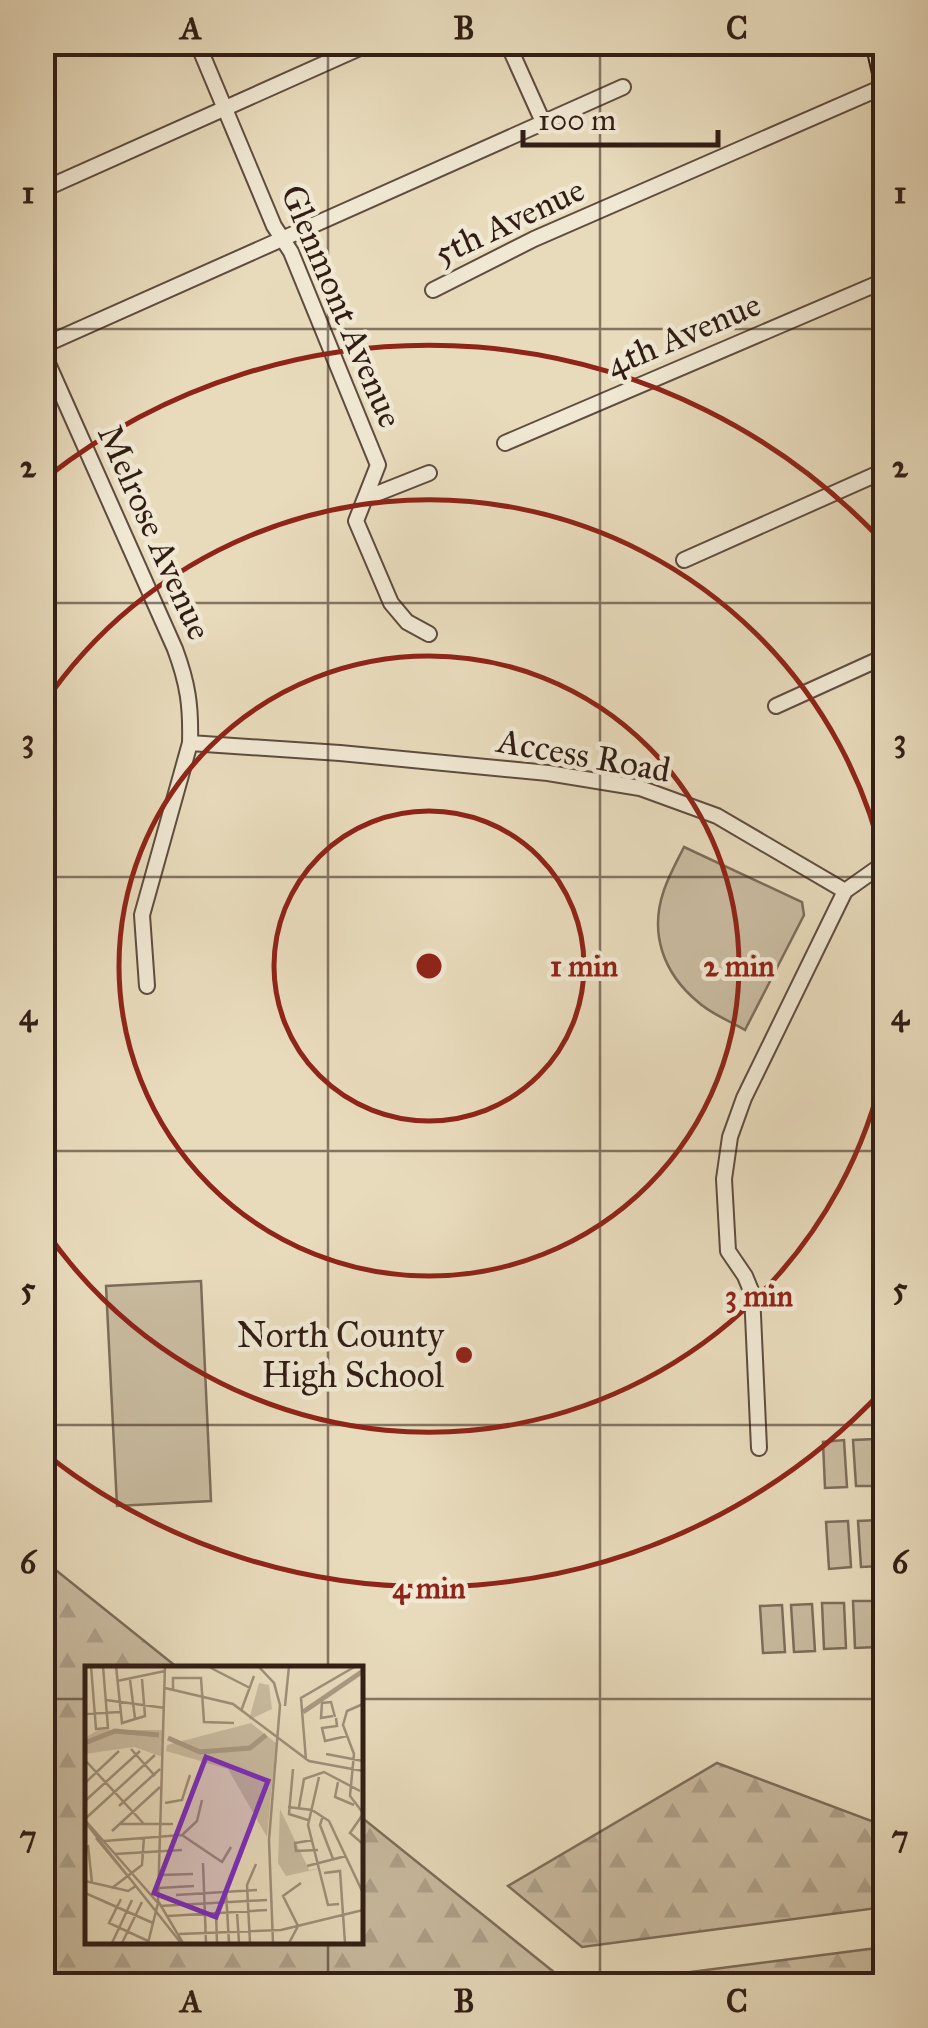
<svg xmlns="http://www.w3.org/2000/svg" width="928" height="2028" viewBox="0 0 928 2028" font-family="'IM FELL Great Primer',serif">
	<defs>
		<pattern id="forest-firs" width="22" height="20" patternUnits="userSpaceOnUse" patternTransform="scale(2.5)"><rect width="22" height="20" fill="#c9bba0"/><path d="M5 1l3.5 6h-7zM16 11l3.5 6h-7z" fill="#ada089"/></pattern>
	</defs>
	<rect width="100%" height="100%" fill="#e8dbbc"/>
	<filter id="stains"><feTurbulence type="fractalNoise" baseFrequency=".002" numOctaves="4"/><feColorMatrix values="0 0 0 0 .2 0 0 0 0 .09 0 0 0 0 .02 0 0 0 .5 -.17"/></filter>
	<radialGradient id="worn" r=".72"><stop offset=".6" stop-color="#630" stop-opacity="0"/><stop offset="1" stop-color="#630" stop-opacity=".3"/></radialGradient>
	<path fill="#c9bba0" stroke="#7d6c5a" stroke-width="2.5" d="M684 847 802 902 804 915 745 1030C730 1021 711 1014 698 1002 663 973 649 933 664 890 669 875 677 861 684 847Z
		M201 1281 211 1501 117 1506 106 1286Z
		M875 1439 878 1486H856L853 1440Z
		M844 1440 847 1487 825 1488 823 1442Z
		M879 1520 882 1566 861 1567 858 1521Z
		M848 1521 851 1567 829 1569 826 1522Z
		M853 1601H874L877 1647 855 1648Z
		M822 1603H844L846 1648 824 1649Z
		M812 1604 815 1651 794 1652 791 1605Z
		M782 1605 785 1652 763 1653 760 1606Z"/>
	<path fill="url(#forest-firs)" stroke="#7d6c5a" stroke-width="2.5" d="M42 1559 178 1668H88V1940H360V1816L570 1985H43Z
		M717 1763 885 1826V1907L582 1947 508 1886Z
		M885 1947V1985H590Z"/>
	<g fill="none" stroke-linecap="round" stroke-linejoin="round">
		<g stroke="#5f4c3f" stroke-width="18">
			<path id="minor" d="M197 42 274 226 291 252 378 465 356 521 391 603 407 622 429 634
				M507 42 543 122
				M42 190 373 42
				M433 290 534 239 885 86
				M42 346 623 87
				M42 350 175 649C188 684 191 706 190 743
				M505 443 886 280
				M366 498 429 473
				M684 560 886 470
				M776 706 886 656
				M845 891 886 862
				M147 986 142 915 190 743 340 753 548 773 640 788 717 816 845 891 744 1098 730 1137 724 1179 728 1251 745 1276 752 1293 759 1448"/>
		</g>
		<g stroke="#311d15" stroke-width="24">
			<path id="secondary" d="M876 42 886 86"/>
		</g>
		<use href="#minor" stroke="#f0e8d3" stroke-width="14"/>
		<use href="#secondary" stroke="#f0e8d3" stroke-width="20"/>
	</g>
	<path fill="none" stroke="#311d15" stroke-width="2.5" stroke-opacity="0.55" d="M328 42V1668M600 42V1986M42 329H886M42 603H886M42 877H886M42 1151H886M42 1425H886M42 1699H88M360 1699H886M328 1940V1986"/>
	<g fill="none" stroke="#8f2418" stroke-width="5">
		<circle cx="429" cy="966" r="155"/>
		<circle cx="429" cy="966" r="310"/>
		<path d="M885 1063A466 466 0 0 1 43 1227M43 705A466 466 0 0 1 885 869"/>
		<path d="M883 1390A621 621 0 0 1 47 1455M47 477A621 621 0 0 1 883 542"/>
	</g>
	<circle fill="#8f2418" stroke="#f0e8d3" stroke-width="4" cx="464" cy="1355" r="10"/>
	<g text-anchor="middle" stroke-width="9" stroke-linejoin="round" paint-order="stroke">
		<g font-size="35" fill="#311d15" stroke="#f0e8d3">
			<text transform="translate(509 221) rotate(-25)" y="12">5th Avenue</text>
			<text transform="translate(342 306) rotate(67)" y="12">Glenmont Avenue</text>
			<text transform="translate(683 334) rotate(-23)" y="12">4th Avenue</text>
			<text transform="translate(155 532) rotate(66)" y="12">Melrose Avenue</text>
			<text transform="translate(584 755) rotate(10)" y="12">Access Road</text>
		</g>
		<g font-size="35" fill="#311d15" stroke="#f0e8d3" text-anchor="end">
			<text x="444" y="1347">North County<tspan x="444" dy="40">High School</tspan></text>
		</g>
	</g>
	<g transform="translate(85 1666)">
		<rect width="278" height="278" fill="#e8dbbc"/>
		<path d="M166 57 191 77 182 171 143 103 81 85 82 79Z" fill="#c9bba0"/>
		<path d="M174 17 184 19 187 43 164 54ZM13 64H78V91L49 81 0 88V72ZM195 143 224 204 237 202 201 210 193 197Z" fill="#c9bba0"/>
		<path fill="none" stroke="#aa9a83" stroke-width="5" d="M218 46 278 5M83 72 115 86 165 82 181 69M0 77 30 65 74 69"/>
		<path fill="none" stroke="#9f8f79" stroke-width="2.5" d="M6 0 11 63 23 62 18 0M31 0 37 57 60 50 57 13M80 0 73 235 98 277M122 0 165 22M173 0 189 17 195 39 184 174 188 277M45 14 50 52M32 15 80 5M80 22 148 38 224 95 278 105M88 23V12H116L119 56 149 57M21 34 80 42M278 38 262 45 258 59 269 88 265 130 278 147M200 40 204 0M156 45 169 10M0 48 35 46M248 50 236 52 237 37 246 36 250 51M251 52 252 60 237 62 240 75 262 70M46 83 70 110M241 88 278 95M0 94 59 158M221 94 216 32 271 0M208 103 204 148 223 154M234 111 223 159 243 239 254 238M253 116 250 131 269 139M0 117 34 85M117 134 112 155 97 169 137 196 146 181M0 135 55 85M80 137 97 134 105 109M34 140 75 103M203 141 227 144 244 155 278 227M214 141 219 113 239 106 275 125M278 148 265 167 278 178M238 150 235 159 248 193M0 153 70 89M0 154 73 237 63 277M0 156 96 277M35 158H88M27 165 75 121M11 172 41 208M228 174 210 177 211 185 233 184M19 175 97 169M3 179 7 217M30 188 97 184M118 197 121 277M222 200 261 190M239 207 255 205 260 277M76 209 108 208M0 215 43 225 51 220M27 222 57 199 59 171M74 222 109 220M141 226 144 277M0 227 68 257M91 229 172 224M36 233 24 257 63 275M75 240 182 234M152 246 154 277M131 247 132 277M83 250 182 244M94 268 196 264 278 244M27 277 47 234M37 277 57 236M165 277 162 219 171 198M204 277 213 260 198 230 216 217"/>
		<path fill="#7b2cbf" fill-opacity="0.15" stroke="#7b2cbf" stroke-width="5" d="M121 91 183 115 131 251 69 227Z"/>
		<rect width="278" height="278" fill="none" stroke="#311d15" stroke-width="5"/>
	</g>
	<circle cx="429" cy="966" r="15" fill="#8f2418" stroke="#f0e8d3" stroke-width="5"/>
	<g font-size="30" text-anchor="middle" font-weight="bold" fill="#8f2418" stroke="#f0e8d3" stroke-width="9" stroke-linejoin="round" paint-order="stroke">
		<text x="584" y="976">1 min</text>
		<text x="739" y="976">2 min</text>
		<text x="759" y="1306">3 min</text>
		<text x="429" y="1598">4 min</text>
	</g>
	<rect width="928" height="2028" fill="none" stroke="#e8dbbc" stroke-width="110"/>
	<path d="M523 130v15h195v-15" fill="none" stroke="#311d15" stroke-width="5"/>
	<text x="538" y="130" font-size="30" fill="#311d15" stroke="#f0e8d3" stroke-width="8" paint-order="stroke">100 m</text>
	<rect x="55" y="55" width="818" height="1918" fill="none" stroke="#311d15" stroke-width="4"/>
	<g font-size="32" text-anchor="middle" font-weight="bold" fill="#311d15">
		<text x="191" y="39">A</text>
		<text x="464" y="39">B</text>
		<text x="737" y="39">C</text>
		<text x="28" y="203">1</text>
		<text x="900" y="203">1</text>
		<text x="28" y="477">2</text>
		<text x="900" y="477">2</text>
		<text x="28" y="751">3</text>
		<text x="900" y="751">3</text>
		<text x="28" y="1025">4</text>
		<text x="900" y="1025">4</text>
		<text x="28" y="1299">5</text>
		<text x="900" y="1299">5</text>
		<text x="28" y="1573">6</text>
		<text x="900" y="1573">6</text>
		<text x="28" y="1847">7</text>
		<text x="900" y="1847">7</text>
		<text x="191" y="2012">A</text>
		<text x="464" y="2012">B</text>
		<text x="737" y="2012">C</text>
	</g>
	<rect width="100%" height="100%" filter="url(#stains)"/>
	<rect width="100%" height="100%" fill="url(#worn)"/>
</svg>
